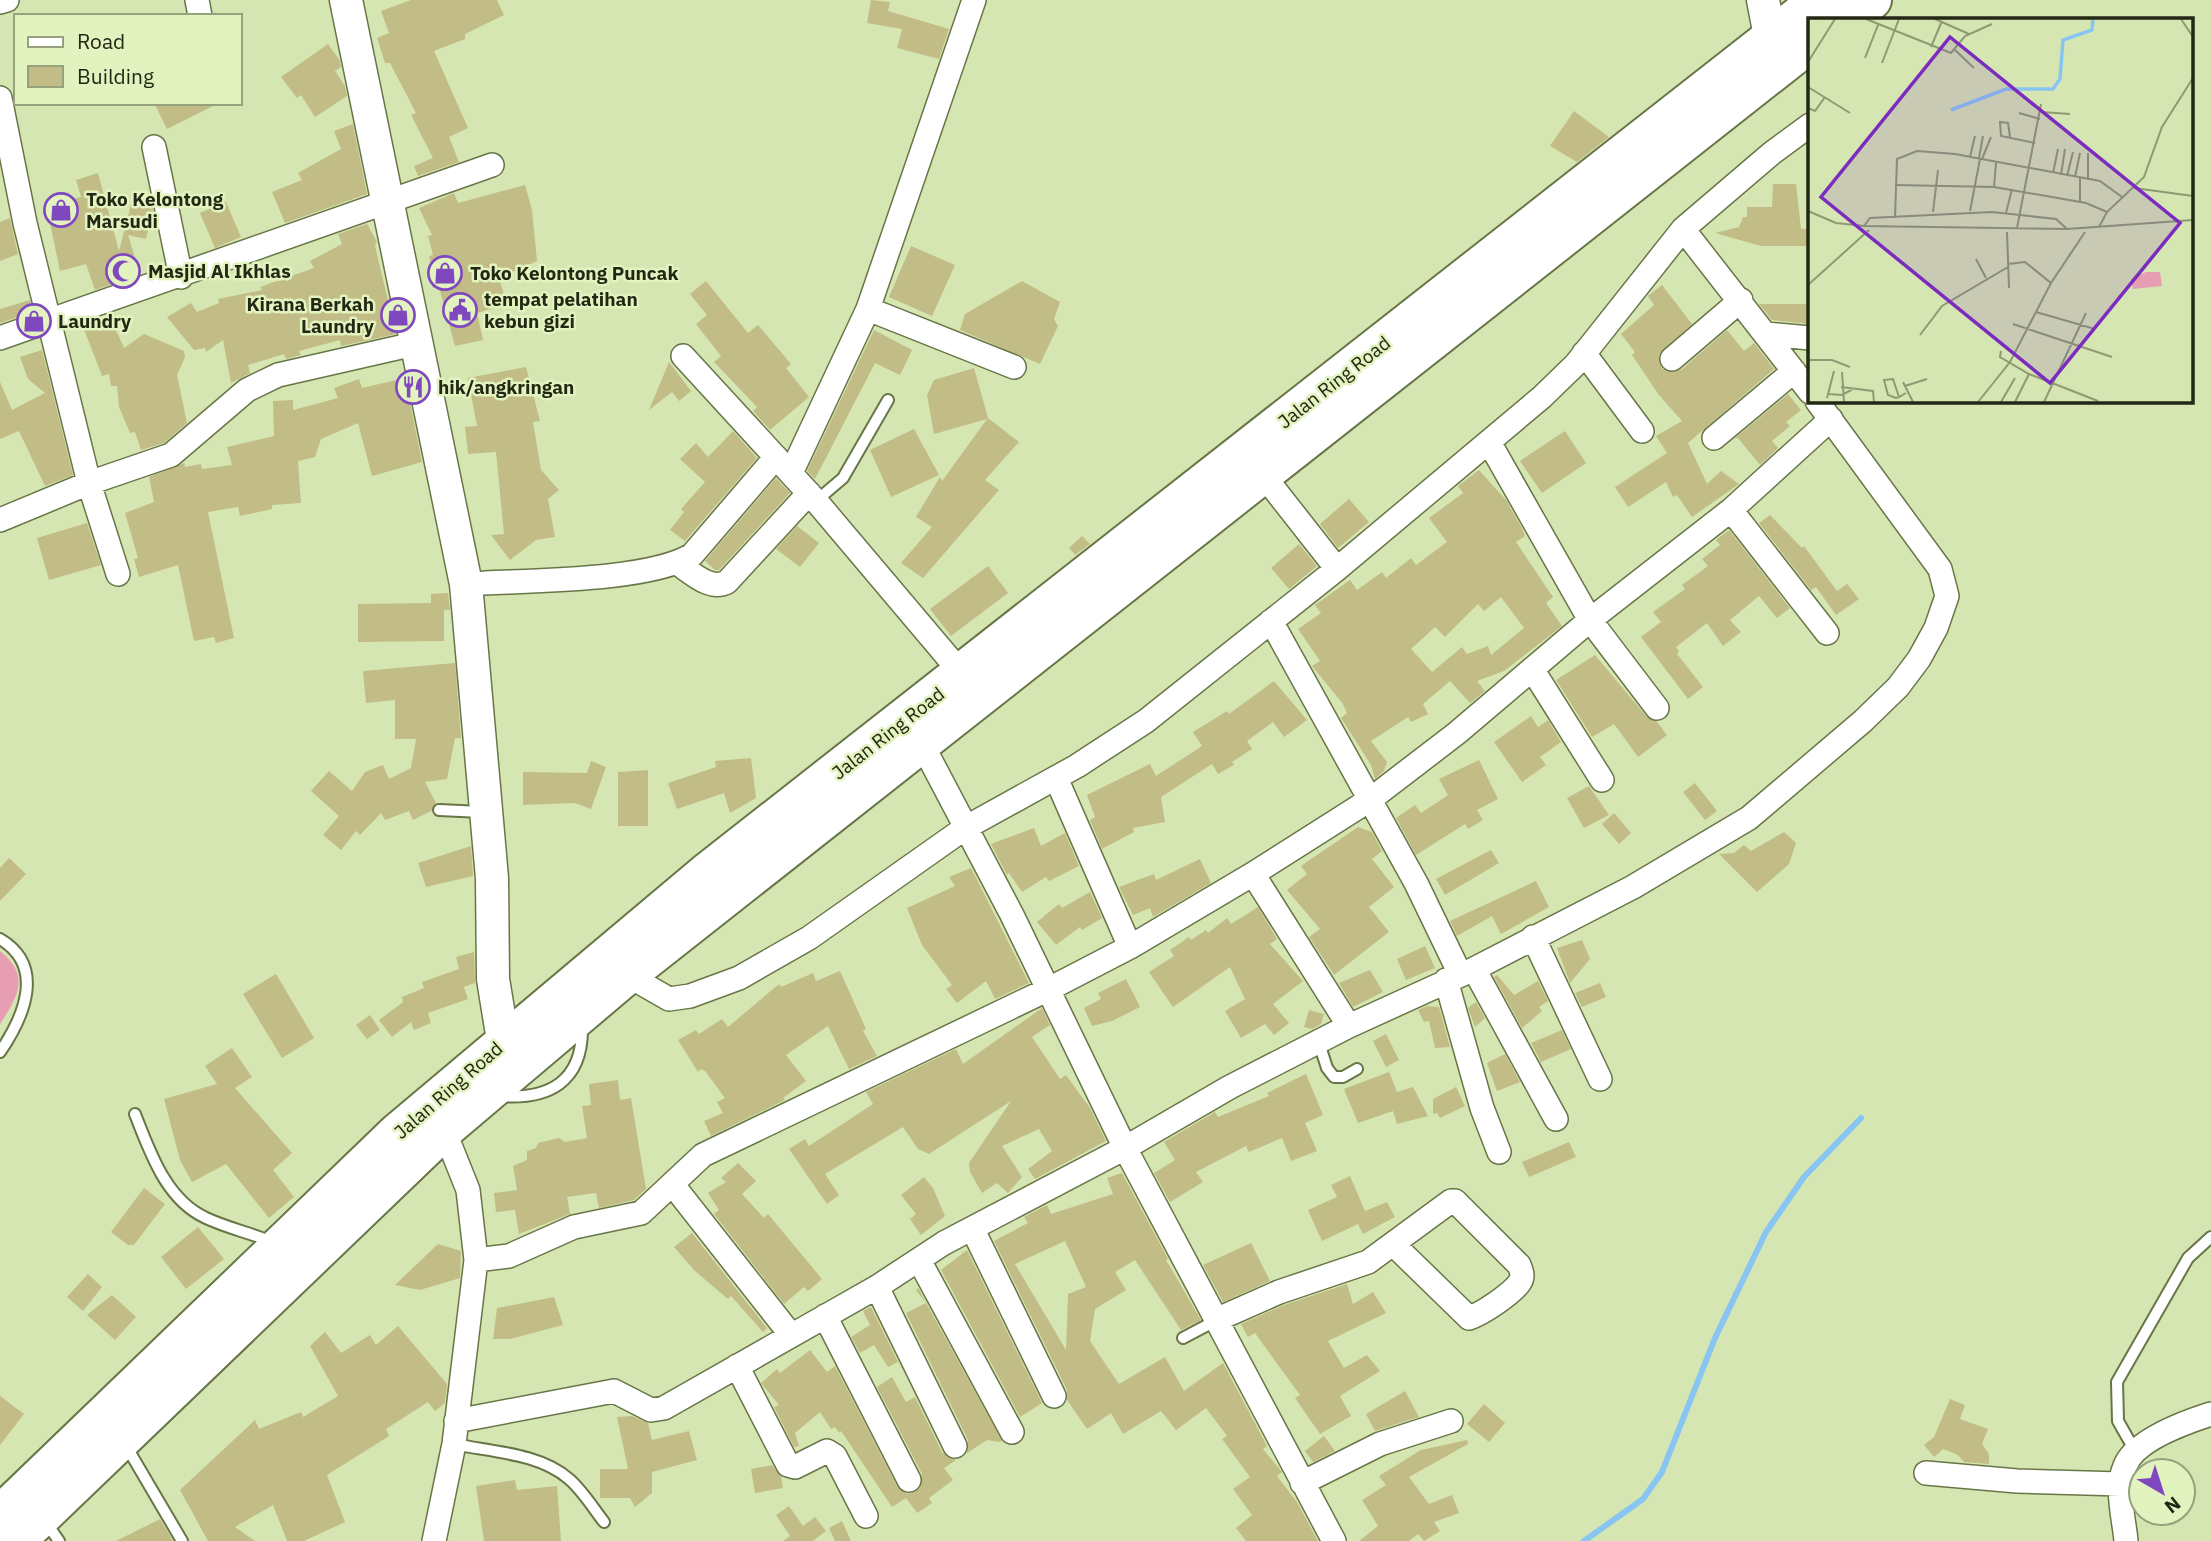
<svg xmlns="http://www.w3.org/2000/svg" width="2211" height="1541" viewBox="0 0 2211 1541" font-family="'IBM Plex Sans',sans-serif">
	<rect width="100%" height="100%" fill="#d6e6b2"/>
	<path fill="#e89eb2" d="M0 951C31 976 18 996 0 1024Z"/>
	<g fill="none" stroke-linecap="round" stroke-linejoin="round">
		<path stroke="#89c5f3" stroke-width="6" d="M1584 1541 1643 1499 1662 1472 1715 1338 1766 1232 1804 1177 1861 1118"/>
	</g>
	<path fill="#c2bc87" fill-rule="evenodd" d="M411 0H497L504 15 465 34V39L434 51 468 128 449 137 459 162 418 176 414 166 433 158 411 115 416 113 390 63H385L377 38 389 33 381 11Z
		M871 0 890 2 888 11 949 29 939 59 897 48 902 29 867 23Z
		M328 44 340 61 341 67 335 71 345 86 347 96 315 117 301 95 297 98 281 77Z
		M154 103H219L167 129Z
		M1574 111 1609 137 1577 162 1550 146Z
		M353 124 367 194 285 223 272 192 302 180 298 173 341 149 334 131Z
		M98 173 119 251 134 193 150 197 153 210 146 239 128 235 140 274 95 290 86 264 60 271 46 204 81 197 76 180Z
		M1773 184H1796L1801 229H1810V246H1761L1715 233 1739 227 1743 217H1747V207H1772Z
		M525 185 532 210 537 261 499 278 507 304 477 313 483 340 455 346 439 287 433 288 427 269 432 267 429 256 433 255 428 236 432 235 419 208 454 193 458 203Z
		M226 202 241 237 215 248 200 213Z
		M10 218 18 254 0 261V222Z
		M367 224 377 242 375 246 396 334 341 346 340 340 299 351 301 355 286 359 284 354 248 365 250 373 231 383 223 340 206 352 205 348 194 350 167 317 191 303 197 312 219 303 218 299 262 290 260 287 314 268 310 261 342 244 338 234Z
		M911 246 955 265 932 316 889 297Z
		M706 281 748 333 758 325 791 364 786 368 809 397 770 430 753 411 757 407 714 362 721 356 696 324 707 315 690 294Z
		M1022 281 1060 302 1054 319 1058 326 1040 364 960 330 965 314Z
		M1662 285 1692 324 1659 354 1662 369 1668 372 1681 370 1727 330 1744 351 1754 343 1774 369 1688 443 1707 484 1721 471 1739 484 1692 517 1677 495 1673 497 1666 482 1628 507 1615 487 1667 453 1656 436 1682 421 1659 395 1632 355 1635 352 1621 334 1654 305 1648 296Z
		M30 300 32 312 0 323V309Z
		M1759 304H1810V324L1772 320Z
		M97 319 101 331 114 325 124 348 144 334 184 351 185 357 177 375 187 423 164 443 141 450 135 432 130 433 119 407 117 386H111L109 374 102 376 82 324Z
		M874 330 912 350 900 375 875 363 815 479 807 471Z
		M42 350 73 475 45 486 19 431 0 439V382L12 410 45 393 28 379 20 357Z
		M669 362 691 391 679 401 672 392 649 410Z
		M526 367 540 421 533 422 541 470 559 490 548 499 555 537 536 540 510 560 491 535 504 534 496 452 468 454 465 427 477 426 468 378Z
		M974 368 988 418 1019 442 985 480 999 490 923 578 901 563 932 527 916 517 940 477 942 481 987 419 934 434 927 395 934 380Z
		M405 378 422 462 372 476 358 423 321 439 315 457 298 461 301 503 272 505V509L240 516 238 507 208 512 234 638 216 643 214 637 194 641 178 565 139 577 134 559 138 558 125 513 154 502 149 477 184 463 185 467 201 464 202 469 232 465 227 447 274 436 273 401 293 400V410L338 398 334 388 359 379 362 388Z
		M1788 394 1801 410 1786 422 1790 426 1772 441 1778 448 1760 465 1738 438 1734 439Z
		M914 429 939 475 891 497 870 450Z
		M733 431 757 458 685 541 670 530 684 512 681 509 705 482 680 459 696 443 708 457Z
		M1565 431 1586 463 1542 493 1520 461Z
		M1479 470 1506 500 1523 530 1525 536 1516 542 1553 597 1546 603 1562 626 1504 671 1477 681 1485 691 1470 703 1450 681 1423 704 1428 714 1411 722 1408 717 1371 741 1387 762 1384 771 1375 779 1371 765 1341 718 1347 713 1343 704 1312 666 1320 661 1298 629 1321 613 1315 605 1350 580 1357 590 1382 572 1386 578 1411 558 1416 565 1447 542 1429 518 1463 493 1458 486ZM1501 597 1524 628 1491 655 1488 646 1467 654 1462 647 1432 672 1411 649 1435 627 1445 637 1478 604 1484 611Z
		M776 478 790 493 719 570H715L705 561Z
		M1349 499 1369 522 1338 548 1320 524Z
		M1770 515 1802 548 1804 546 1837 591 1847 584 1859 599 1836 615 1816 587 1811 590 1759 523Z
		M87 523 101 565 49 580 37 538Z
		M797 526 819 543 800 567 776 549Z
		M1729 530 1790 608 1777 618 1759 596 1730 620 1741 632 1723 646 1707 623 1676 647 1679 652 1677 654 1703 687 1688 699 1641 637 1661 622 1653 612 1685 589 1682 585 1708 566 1702 559 1720 545 1716 540Z
		M1082 536 1090 544 1075 555 1069 548Z
		M1299 544 1317 566 1289 589 1271 568Z
		M988 566 1008 593 951 636 930 609Z
		M448 593 450 610H444V641L358 642V604L431 603V594Z
		M1595 655 1646 716 1657 722 1667 735 1638 757 1614 724 1592 737 1556 680Z
		M455 663 461 738H455L447 779 425 782 436 803 431 811 413 820 409 811 385 820 381 813 360 835 356 831 341 850 323 835 339 816 311 791 329 771 352 791 365 772 383 765 389 779 411 768 416 739H395V700L366 703 363 671Z
		M1274 681 1307 720 1284 737 1273 722 1247 741 1252 749 1232 762 1234 765 1218 774 1212 764 1161 797 1165 822 1133 828 1134 832 1102 849 1090 820 1095 817 1087 795 1150 764 1156 776 1202 746 1193 732 1227 711 1229 714Z
		M1531 716 1538 727 1548 720 1561 742 1540 757 1546 765 1522 782 1494 742Z
		M751 758 756 798 730 813 724 793 677 809 668 783 716 767 715 761Z
		M1479 760 1498 799 1477 810 1483 820 1468 829 1465 824 1416 855 1396 818 1415 805 1421 813 1448 795 1439 779Z
		M591 761 606 767 591 809 575 803 523 805V772L587 773Z
		M648 770V826H618V772Z
		M1695 783 1717 811 1705 820 1683 792Z
		M1589 786 1609 815 1584 828 1567 798Z
		M1614 813 1631 833 1619 844 1602 824Z
		M1358 827 1372 832 1382 851 1372 859 1394 887 1369 907 1389 932 1334 975 1309 937 1320 929 1287 890 1307 874 1301 866Z
		M1034 828 1041 846 1065 833 1079 866 1049 881 1046 877 1022 892 1009 873 1007 875 991 844Z
		M1784 832 1796 843 1789 864 1757 892 1719 854 1734 853 1744 845 1751 851Z
		M471 846 473 876 426 887 418 863Z
		M1491 850 1499 863 1445 895 1436 879Z
		M9 858 26 874 0 901V868Z
		M1200 859 1211 883 1153 917 1150 908 1133 915 1119 887 1154 874 1156 880Z
		M971 868 1029 983 995 999 986 981 957 1003 946 989 952 985 922 945 907 908 955 886 949 877Z
		M1536 881 1549 907 1501 934 1492 916 1457 936 1450 921Z
		M1090 892 1102 918 1082 930 1080 927 1056 945 1037 922 1059 904 1062 908Z
		M1258 907 1277 939 1270 944 1303 981 1273 1004 1289 1023 1274 1035 1265 1024 1241 1038 1225 1011 1245 999 1230 967 1173 1007 1149 972 1174 956 1170 950 1189 937 1191 940 1206 930 1208 933 1227 918 1231 924Z
		M1582 940 1590 959 1570 983 1557 948Z
		M1425 946 1435 968 1406 980 1397 959Z
		M474 952 475 983 464 987 468 999 428 1013 431 1023 414 1030 411 1022 392 1037 379 1020 403 1002 402 997 424 988 422 982 459 969 456 957Z
		M1370 970 1383 992 1353 1007 1339 983Z
		M840 971 866 1029 863 1031 877 1056 849 1069 828 1026 786 1055 806 1081 783 1098 785 1100 711 1136 704 1121 723 1113 717 1102 725 1098 705 1071 701 1069 698 1072 678 1040 696 1030 699 1034 722 1019 728 1027 779 984 781 987 813 973 816 981Z
		M276 974 314 1038 282 1058 243 994Z
		M1497 975 1514 995 1538 981 1548 1001 1539 1007 1542 1011 1522 1028 1494 977Z
		M1126 979 1140 1007 1112 1021 1092 1026 1084 1008 1101 999 1098 993Z
		M1600 983 1606 997 1582 1007 1575 993Z
		M1476 1002 1485 1018 1475 1027 1468 1008Z
		M1427 1006 1439 1007 1450 1047 1435 1048 1429 1021 1424 1022 1418 1010Z
		M1042 1008 1050 1025 1032 1037 1060 1079 1066 1075 1090 1108 1106 1141 1035 1179 1028 1169 1052 1151 1039 1129 1002 1146 1022 1177 1008 1193 997 1183 982 1193 970 1172 969 1163 1011 1101 929 1154 918 1149 903 1127 825 1174 839 1195 827 1204 789 1149 805 1139 809 1146 873 1104 866 1092 956 1049 963 1064Z
		M1309 1010 1324 1014 1321 1024 1312 1029 1304 1027Z
		M370 1015 380 1030 367 1039 356 1025Z
		M1562 1030 1571 1049 1541 1062 1531 1043Z
		M1386 1034 1399 1060 1386 1067 1373 1041Z
		M232 1048 252 1077 235 1088 292 1153 273 1170 294 1197 269 1218 226 1164 192 1182 180 1160 164 1099 217 1084 205 1066Z
		M1505 1054 1520 1082 1497 1091 1487 1063Z
		M1389 1072 1397 1092 1413 1087 1428 1116 1397 1124 1393 1111 1358 1123 1344 1089Z
		M1306 1074 1323 1115 1305 1123 1317 1151 1291 1161 1282 1138 1249 1152 1246 1146 1196 1172 1203 1182 1170 1202 1154 1173 1175 1160 1164 1142 1215 1112 1218 1117 1269 1096 1267 1093Z
		M618 1080 620 1100 631 1098 646 1189 634 1200 599 1208 596 1193 567 1197 570 1214 519 1234 515 1210 496 1212 494 1193 517 1190 513 1166 527 1160V1151L536 1148 538 1143 559 1138 565 1142 587 1138 582 1106 591 1105 589 1084Z
		M1456 1087 1465 1106 1440 1118 1437 1113 1433 1114V1099Z
		M1569 1142 1576 1157 1529 1177 1522 1162Z
		M738 1163 756 1181 742 1194 764 1218 768 1214 822 1279 808 1291 804 1287 784 1304 714 1214 719 1210 708 1193 726 1182 721 1178Z
		M1122 1173 1168 1259 1166 1260 1201 1320 1181 1330 1135 1260 1115 1272 1126 1290 1095 1309 1090 1341 1119 1384 1165 1357 1184 1391 1223 1363 1267 1446 1263 1449 1282 1472 1277 1476 1297 1502 1318 1541H1246L1236 1528 1252 1515 1233 1489 1250 1477 1222 1439 1227 1436 1206 1408 1176 1430 1161 1411 1123 1434 1111 1413 1087 1429 1067 1400V1390L994 1241 1028 1223 1024 1217 1047 1205 1051 1214 1113 1194 1107 1178ZM1065 1241 1086 1287 1068 1294 1066 1350 1015 1264Z
		M1350 1176 1365 1211 1387 1202 1395 1217 1363 1234 1358 1224 1322 1241 1308 1210 1337 1197 1331 1185Z
		M924 1177 933 1188 945 1216 921 1235 910 1219 916 1214 901 1195Z
		M144 1188 165 1204 134 1245H128L111 1232Z
		M198 1227 224 1259 186 1289 161 1257Z
		M692 1233 767 1328 763 1332 731 1296 728 1299 695 1271 674 1247Z
		M1251 1243 1270 1281 1223 1302 1203 1265Z
		M438 1244 461 1251 460 1278 420 1290 395 1285Z
		M967 1250 1042 1403 1020 1417 941 1270Z
		M88 1274 102 1287 83 1311 67 1297Z
		M1347 1284 1353 1304 1373 1292 1386 1313 1328 1341 1344 1368 1367 1355 1380 1371 1340 1396 1351 1416 1320 1434 1295 1398 1300 1395 1278 1365 1255 1333 1248 1337 1241 1324 1284 1305Z
		M918 1288 1002 1441 1000 1442 987 1440 967 1453 968 1440 906 1313 926 1303 916 1290Z
		M112 1295 136 1317 115 1340 87 1315Z
		M554 1297 563 1325 510 1339H493L497 1308Z
		M871 1307 898 1362 888 1367 874 1345 860 1353 851 1337 870 1325 863 1311Z
		M398 1326 447 1384 445 1403 435 1411 428 1402 386 1429 389 1436 327 1475 345 1522 304 1541H287L273 1505 235 1527 255 1541H208L180 1490 255 1420 259 1429 301 1412 303 1417 338 1396 310 1346 325 1332 341 1353 370 1335 376 1345Z
		M810 1350 827 1372 835 1366 897 1486 908 1494 920 1488 922 1474 877 1387 892 1377 906 1402 915 1397 942 1452 956 1460 944 1468 953 1480 929 1498 932 1503 917 1513 906 1498 892 1507 841 1431 839 1433 835 1427 831 1429 820 1412 795 1433 799 1446 794 1447 774 1407 779 1405 761 1383 777 1369 780 1373Z
		M1405 1391 1419 1417 1375 1431 1366 1414Z
		M0 1396 24 1414 0 1445Z
		M1950 1399 1965 1405 1960 1419 1988 1429 1982 1444 1989 1454V1464L1964 1462 1958 1455 1943 1449 1934 1457 1924 1445 1934 1437Z
		M1484 1404 1505 1423 1489 1442 1467 1424Z
		M632 1416 648 1423 652 1440 689 1431 697 1460 652 1472V1493L635 1507 630 1498H600V1469H628L617 1417Z
		M1324 1436 1335 1451 1313 1462 1305 1451Z
		M1467 1440 1468 1444 1409 1477 1429 1504 1452 1495 1459 1513 1434 1522 1440 1531 1424 1541 1418 1534 1409 1541H1359L1378 1526 1362 1500 1386 1485 1379 1476 1421 1450Z
		M772 1465 781 1477 783 1488 755 1493 751 1469Z
		M515 1480 517 1490 557 1486 561 1541H484L476 1486Z
		M789 1506 803 1526 815 1517 826 1531 813 1541H783L790 1536 776 1515Z
		M160 1519 173 1541H116Z
		M842 1521 851 1541H835L829 1528Z"/>
	<g fill="none" stroke-linecap="round" stroke-linejoin="round">
		<g stroke="#687647" stroke-width="14">
			<path id="lane" d="M816 501 843 478 888 400
				M439 810 482 812
				M0 939C46 966 24 1017 0 1052
				M1319 1043 1327 1068 1334 1077H1343L1357 1069
				M499 1096C549 1100 583 1082 582 1027
				M135 1114C150 1152 166 1200 206 1218 227 1228 251 1233 272 1242
				M1183 1338 1217 1320
				M125 1444 182 1541
				M454 1444C492 1452 539 1453 569 1479 583 1491 593 1508 604 1522
				M2135 1451 2118 1421 2117 1382 2188 1258 2211 1237
				M45 1521 59 1541"/>
		</g>
		<g stroke="#687647" stroke-width="26">
			<path id="street" d="M197 0 200 16
				M0 2 7 0
				M0 98 25 223 89 483 118 574
				M154 147 181 277
				M1683 229 1810 392
				M868 309 1014 367
				M1767 334 1810 338
				M0 338 492 165
				M1584 353 1642 431
				M683 356 816 501 963 675
				M1672 359 1741 300
				M1714 438 1794 371
				M1489 442 1590 620 1657 708
				M791 473 868 309 974 0
				M1264 476 1337 569
				M1731 510 1827 633
				M0 520 89 483 171 455 247 390 278 375 414 344
				M677 563C692 573 710 591 727 582L809 493
				M466 584C523 580 647 582 692 555L776 457
				M1271 621 1416 883 1460 974
				M1532 669 1602 780
				M922 744 1012 915 1125 1148 1334 1541
				M1056 778 1130 947
				M1253 874 1349 1026
				M1533 937 1600 1079
				M1474 969 1556 1119
				M627 975 669 999 690 996 739 978 809 938 965 828 1077 766 1146 721 1337 569 1542 397 1576 364 1683 229 1772 153 1810 125
				M1446 980 1482 1108 1499 1152
				M673 1185 791 1335
				M973 1230 1054 1396
				M476 1260 509 1256 574 1227 641 1213 703 1155 1049 989 1130 947 1253 874 1371 799 1457 733 1590 620 1731 510 1831 419
				M919 1260 1012 1432
				M877 1287 955 1446
				M825 1316 909 1480
				M1218 1319 1279 1292 1368 1262 1451 1201H1455L1519 1265C1521 1270 1524 1276 1520 1282 1513 1293 1482 1314 1469 1318L1393 1244
				M737 1366 788 1465 795 1467 827 1451 835 1456 866 1516
				M456 1421 614 1391 651 1410 664 1408 877 1287 944 1243 1125 1148 1230 1087 1349 1026 1474 969 1633 887 1749 818 1863 721 1898 687 1919 659 1936 628 1947 596 1940 569 1817 401
				M1926 1473 2017 1481 2121 1484
				M1302 1483 1380 1444 1451 1421
				M434 1541 454 1444 476 1260 468 1190 444 1130
				M2126 1541C2124 1518 2115 1488 2125 1466 2135 1440 2186 1422 2211 1414"/>
		</g>
		<g stroke="#687647" stroke-width="35">
			<path id="secondary" d="M346 0 466 584 492 878 493 979 501 1028 507 1041
				M1763 0 1770 36"/>
		</g>
		<g stroke="#687647" stroke-width="42">
			<path id="highway" d="M1844 19 1872 0
				M0 1515 398 1132 706 873 1819 0
				M16 1541 444 1130 627 975 1810 43"/>
		</g>
		<use href="#lane" stroke="#fff" stroke-width="10"/>
		<use href="#street" stroke="#fff" stroke-width="23"/>
		<use href="#secondary" stroke="#fff" stroke-width="32"/>
		<use href="#highway" stroke="#fff" stroke-width="38"/>
	</g>
	<defs>
		<g id="shop-ring" transform="scale(1.75)"><circle r="9.5" fill="#e3f3bf" stroke="#8048bf" stroke-width="1.5"/><path d="M-5-2.5h2.3a2.7 3.5 0 0 1 5.4 0H5L5.5 6h-11ZM-1.5-2.5h3a1.5 2.3 0 0 0-3 0Z" fill="#8048bf"/></g>
		<g id="mosque-ring" transform="scale(1.75)"><circle r="9.5" fill="#e3f3bf" stroke="#8048bf" stroke-width="1.5"/><path d="M3.5-4.9A6 6 0 1 0 3.5 4.9A5 5 0 1 1 3.5-4.9Z" fill="#8048bf"/></g>
		<g id="civic-ring" transform="scale(1.75)"><circle r="9.5" fill="#e3f3bf" stroke="#8048bf" stroke-width="1.5"/><path d="M-.6-6.5H3V-4.5H.6V-3L4-1V1h2V6H-6V1h2V-1L-.6-3ZM-1.2 2.5V6h2.4V2.5Z" fill="#8048bf"/></g>
		<g id="restaurant-ring" transform="scale(1.75)"><circle r="9.5" fill="#e3f3bf" stroke="#8048bf" stroke-width="1.5"/><path d="M-5-6h1v4h1v-4h1v4h1v-4h1v5L-1.5 .5V6h-2V.5L-5-1ZM5-6V6H3V1.5H1.5Q1.5-4 5-6Z" fill="#8048bf"/></g>
	</defs>
	<g fill-rule="evenodd">
		<use href="#shop-ring" x="61" y="210"/>
		<use href="#mosque-ring" x="123" y="271"/>
		<use href="#shop-ring" x="445" y="273"/>
		<use href="#civic-ring" x="460" y="310"/>
		<use href="#shop-ring" x="398" y="315"/>
		<use href="#shop-ring" x="34" y="321"/>
		<use href="#restaurant-ring" x="413" y="387"/>
	</g>
	<g text-anchor="middle" stroke-width="5" stroke-linejoin="round" paint-order="stroke">
		<g font-size="19" font-weight="bold" fill="#222814" stroke="#e3f3bf" text-anchor="start">
			<text x="86" y="206">Toko Kelontong<tspan x="86" dy="22">Marsudi</tspan></text>
			<text x="148" y="278">Masjid Al Ikhlas</text>
			<text x="470" y="280">Toko Kelontong Puncak</text>
			<text x="484" y="306">tempat pelatihan<tspan x="484" dy="22">kebun gizi</tspan></text>
			<text x="374" y="311" text-anchor="end">Kirana Berkah<tspan x="374" dy="22">Laundry</tspan></text>
			<text x="58" y="328">Laundry</text>
			<text x="438" y="394">hik/angkringan</text>
		</g>
		<g font-size="19" fill="#222814" stroke="#e3f3bf">
			<text transform="translate(1334 382) rotate(-38)" y="7">Jalan Ring Road</text>
			<text transform="translate(888 733) rotate(-38)" y="7">Jalan Ring Road</text>
			<text transform="translate(448 1090) rotate(-41)" y="7">Jalan Ring Road</text>
		</g>
	</g>
	<g transform="translate(1808 18)">
		<rect width="385" height="385" fill="#d6e6b2"/>
		<path d="M338 254H352L354 268 325 271 323 261Z" fill="#e89eb2"/>
		<path fill="none" stroke="#89c5f3" stroke-width="3.5" d="M143 92 198 71H245L252 61 255 22 284 12 285 1"/>
		<path fill="none" stroke="#8e9a73" stroke-width="2" d="M58 1 143 35 157 18 184 6M127 1 161 16M373 1 385 19M123 29 134 3M147 32 166 50M57 40 70 7M0 44 27 1M74 45 91 1M0 69 42 95M0 90 7 93 17 79M233 94 262 96M211 95 232 101M202 119 200 105 192 104 193 118 227 125M280 135V161M162 139 167 118M171 140 175 118M174 141 183 119M245 155 250 131M253 157 257 131M259 158 265 134M267 159 272 135M87 167 186 169 278 185 299 194M186 169 188 145M326 170 385 178M272 185V160M0 193 28 205 56 208 259 211 385 202M162 193 172 141M125 194 130 152M198 195 204 171M87 200 89 141 109 133 147 136 292 163 314 179M56 208 62 200 184 194 248 201 259 211M291 209 299 194 336 159 354 109 385 60M209 210 233 86M199 214 201 270M168 241 178 260M200 246 217 244 243 265M0 267 61 212M228 294 287 311M205 306 304 339M112 317 134 288 200 249M193 333 192 339 221 356 290 383M0 342H24L42 349M34 354 36 384M95 364 105 384M97 368 119 361M33 369 65 373 66 384M21 376 34 377 45 371M91 379 85 361 76 362 80 377 88 380 91 379 98 375M19 380 26 353M170 384 202 344 243 265 277 214M193 384 207 360M207 384 221 356M236 384 278 295"/>
		<path fill="#7b2cbf" fill-opacity="0.15" stroke="#7b2cbf" stroke-width="3.5" d="M142 19 372 205 242 365 13 179Z"/>
		<rect width="385" height="385" fill="none" stroke="#222814" stroke-width="3.5"/>
	</g>
	<rect x="14" y="14" width="228" height="91" fill="#e3f3bf" stroke="#96a27b" stroke-width="2"/>
	<rect x="28" y="37" width="35" height="10" fill="#ffffff" stroke="#96a27b" stroke-width="2"/>
	<text x="77" y="49" font-size="21" fill="#222814">Road</text>
	<rect x="28" y="66" width="35" height="21" fill="#c2bc87" stroke="#96a27b" stroke-width="2"/>
	<text x="77" y="84" font-size="21" fill="#222814">Building</text>
	<g transform="translate(2162 1492) rotate(141)"><circle r="33" fill="#e3f3bf" stroke="#96a27b" stroke-width="2"/>
	<path d="M0-5L12 26L0 18L-12 26Z" fill="#8048bf"/>
	<text y="-10" font-size="19" font-weight="bold" text-anchor="middle" fill="#222814">N</text>
	</g>
</svg>
